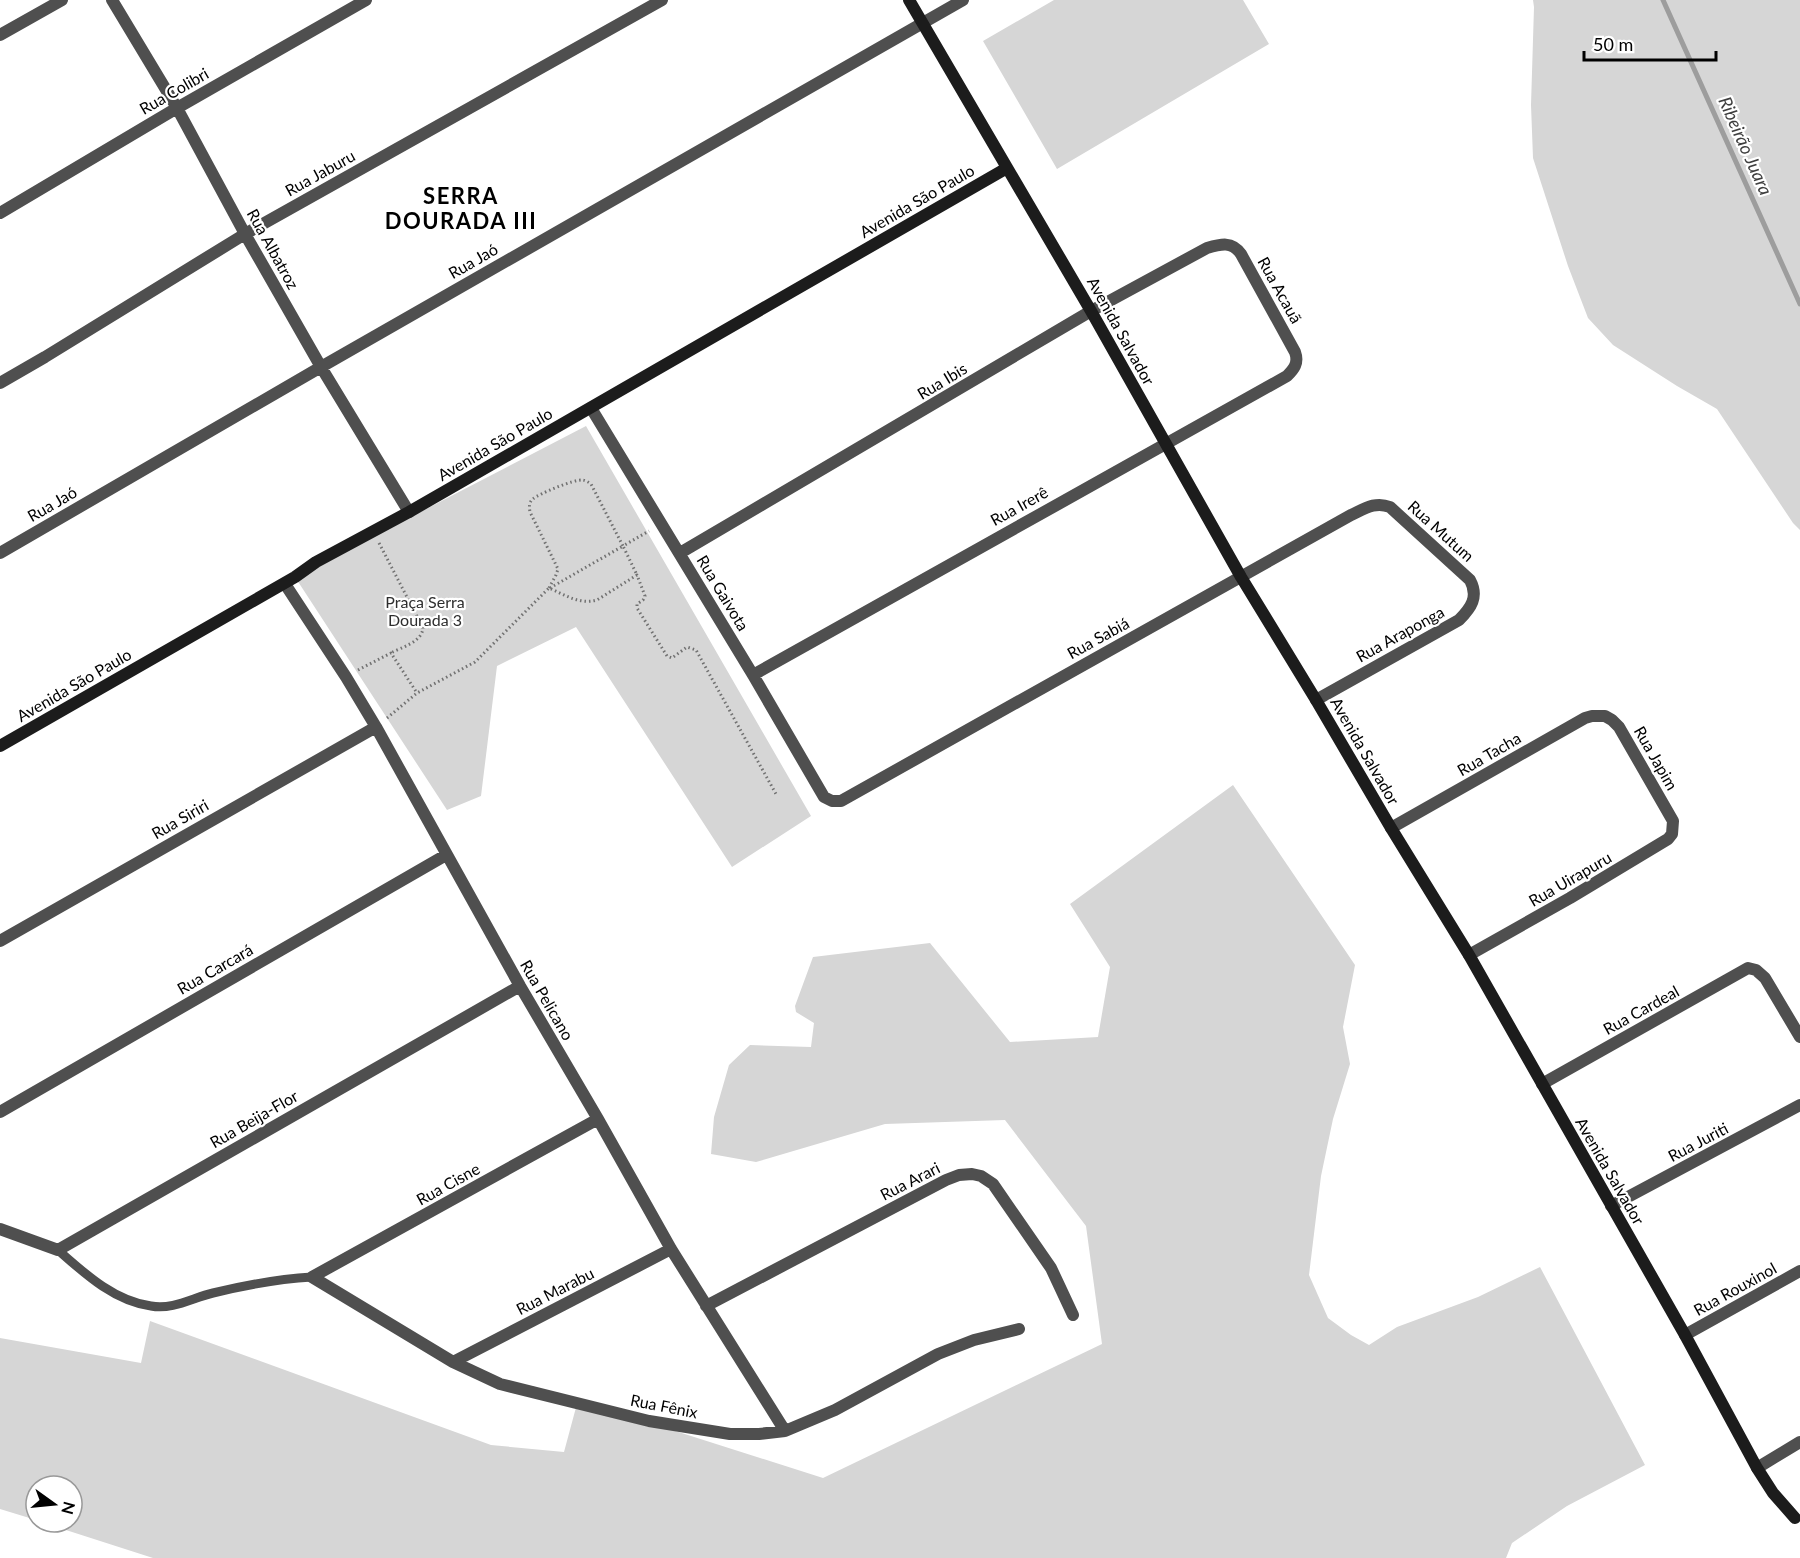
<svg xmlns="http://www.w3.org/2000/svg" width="1800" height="1558" viewBox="0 0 1800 1558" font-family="Lato,sans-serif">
	<rect width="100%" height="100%" fill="#fff"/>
	<path fill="#d6d6d6" d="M1054 0H1243L1269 44 1057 169 983 41Z
		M1533 0H1800V530L1793 523 1717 409 1677 386 1613 345 1588 318 1568 266 1533 158 1531 105 1534 7Z
		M586 426 811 816 732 867 576 627 497 666 481 796 447 810 295 577Z
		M1233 785 1355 965 1343 1027 1350 1064 1333 1119 1321 1176 1309 1275 1328 1318 1351 1335 1369 1345 1397 1327 1478 1297 1540 1267 1645 1465 1567 1506 1512 1543 1506 1558H153L41 1522H72V1486H36V1520L0 1509V1338L141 1363 150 1321 491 1445 564 1452 578 1400 823 1478 1102 1344 1086 1226 1005 1120 885 1124 756 1162 711 1154 714 1117 729 1065 750 1045 811 1047 814 1023 796 1012 795 1006 813 957 930 943 1010 1042 1098 1037 1110 967 1070 904Z"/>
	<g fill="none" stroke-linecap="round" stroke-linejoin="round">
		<path stroke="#9d9d9d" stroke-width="5" d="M1663 0 1800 304"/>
		<path stroke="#717171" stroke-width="3" stroke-dasharray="1.5 3" stroke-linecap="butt" d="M379 543 423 628C422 642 402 647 391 653
			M549 588 556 575 558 569 530 512C529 507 529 502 533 499 538 494 575 479 582 480 585 480 588 482 591 484L623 546 649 531
			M550 588 623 546 637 575
			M358 670 391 653 417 693
			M387 718 417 693 475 662 549 588C565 595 580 605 597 600L637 575 645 596 643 600 637 604V608L667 656 672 658 687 647 696 650 776 794"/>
		<path stroke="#4f4f4f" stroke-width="9" d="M58 1250C84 1273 114 1301 151 1306 173 1310 192 1298 213 1293 246 1285 278 1279 312 1277"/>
		<path stroke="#4f4f4f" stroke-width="12" d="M112 0 177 108 245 234 321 367 409 512
			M0 35 62 0
			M0 213 177 108 366 0
			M0 383 45 357 245 234 662 0
			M591 408 753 675 824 797 832 801H841L1351 515C1364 509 1375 501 1390 507L1470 580C1479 597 1471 608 1459 620L1316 700
			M0 553 321 367 963 0
			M680 553 1091 311 1207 248C1221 244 1232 241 1241 254L1295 352C1299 363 1294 369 1287 376L753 675
			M285 584 346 677 376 727 520 986 598 1119 671 1249 785 1431
			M1391 828 1585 718 1592 716H1605L1612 720 1619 727 1673 821 1672 834 1668 839 1570 898 1469 955
			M0 941 376 727
			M1542 1084 1748 968 1756 970 1765 978 1800 1037
			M0 1112 446 855
			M1611 1206 1800 1105
			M0 1229 58 1250 520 986
			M312 1277 453 1362 500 1384 649 1421 730 1434H759L785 1431 835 1410 938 1354 974 1340 1019 1329
			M312 1277 598 1119
			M706 1306 946 1180 959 1175 972 1174 981 1176 993 1184 1051 1268 1073 1315
			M1685 1335 1800 1271
			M453 1362 671 1249
			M1757 1468 1800 1442"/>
		<path stroke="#1c1c1c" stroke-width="12" d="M909 0 1091 311 1241 577 1316 700 1391 828 1469 955 1685 1335 1757 1468 1773 1493 1795 1518
			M0 746 295 577 316 562 409 512 1007 168"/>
	</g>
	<g text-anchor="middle" stroke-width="4.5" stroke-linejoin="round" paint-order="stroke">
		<g font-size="16" fill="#000" stroke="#fff">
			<text transform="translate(174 91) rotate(-30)" y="6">Rua Colibri</text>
			<text transform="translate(320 173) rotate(-29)" y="6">Rua Jaburu</text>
			<text transform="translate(917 201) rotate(-30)" y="6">Avenida São Paulo</text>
			<text transform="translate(273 249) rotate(61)" y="6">Rua Albatroz</text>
			<text transform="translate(473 261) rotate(-30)" y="6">Rua Jaó</text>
			<text transform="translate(1280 290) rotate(61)" y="6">Rua Acauã</text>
			<text transform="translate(1121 331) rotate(61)" y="6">Avenida Salvador</text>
			<text transform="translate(942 381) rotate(-31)" y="6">Rua Ibis</text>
			<text transform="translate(495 444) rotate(-30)" y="6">Avenida São Paulo</text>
			<text transform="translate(52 504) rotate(-30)" y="6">Rua Jaó</text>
			<text transform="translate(1019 506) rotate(-29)" y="6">Rua Irerê</text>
			<text transform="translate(1441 531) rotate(42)" y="6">Rua Mutum</text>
			<text transform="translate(723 593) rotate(59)" y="6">Rua Gaivota</text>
			<text transform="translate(1400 634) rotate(-29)" y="6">Rua Araponga</text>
			<text transform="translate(1098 638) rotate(-29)" y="6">Rua Sabiá</text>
			<text transform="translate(74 685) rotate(-30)" y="6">Avenida São Paulo</text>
			<text transform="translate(1365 751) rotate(60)" y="6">Avenida Salvador</text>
			<text transform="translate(1489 754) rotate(-30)" y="6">Rua Tacha</text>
			<text transform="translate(1656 758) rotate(60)" y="6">Rua Japim</text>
			<text transform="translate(180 819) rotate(-30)" y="6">Rua Siriri</text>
			<text transform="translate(1570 879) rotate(-30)" y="6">Rua Uirapuru</text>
			<text transform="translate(215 969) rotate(-30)" y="6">Rua Carcará</text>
			<text transform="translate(547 1000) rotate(60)" y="6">Rua Pelicano</text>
			<text transform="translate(1641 1010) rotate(-29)" y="6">Rua Cardeal</text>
			<text transform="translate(254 1119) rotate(-30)" y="6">Rua Beija-Flor</text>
			<text transform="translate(1698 1142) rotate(-28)" y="6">Rua Juriti</text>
			<text transform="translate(1610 1171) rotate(60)" y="6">Avenida Salvador</text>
			<text transform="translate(910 1181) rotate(-27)" y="6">Rua Arari</text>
			<text transform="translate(448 1184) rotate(-29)" y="6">Rua Cisne</text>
			<text transform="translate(1735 1289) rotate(-29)" y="6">Rua Rouxinol</text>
			<text transform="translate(555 1291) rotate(-27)" y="6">Rua Marabu</text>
			<text transform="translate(664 1406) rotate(11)" y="6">Rua Fênix</text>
		</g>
		<g font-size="16" fill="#2d2d2d" stroke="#fff">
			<text x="425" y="608">Praça Serra<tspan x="425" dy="18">Dourada 3</tspan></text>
		</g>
		<g font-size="18" font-style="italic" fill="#3e3e3e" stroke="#fff">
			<text transform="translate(1745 146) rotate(66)" y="6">Ribeirão Juara</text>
		</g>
		<g font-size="22" font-weight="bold" letter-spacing="1.5" fill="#000" stroke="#fff">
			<text x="461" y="204">SERRA<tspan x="461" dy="25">DOURADA III</tspan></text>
		</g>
	</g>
	<g transform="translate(54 1504) rotate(105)"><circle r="28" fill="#ffffff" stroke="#999999" stroke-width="1.5"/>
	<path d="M0-4.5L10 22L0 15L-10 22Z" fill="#000000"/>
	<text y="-9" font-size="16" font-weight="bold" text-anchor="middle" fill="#000000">N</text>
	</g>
	<path d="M1584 51v9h132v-9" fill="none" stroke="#000000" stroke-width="3"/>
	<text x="1593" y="51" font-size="18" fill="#000000" stroke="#ffffff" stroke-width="4.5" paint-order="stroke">50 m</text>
</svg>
